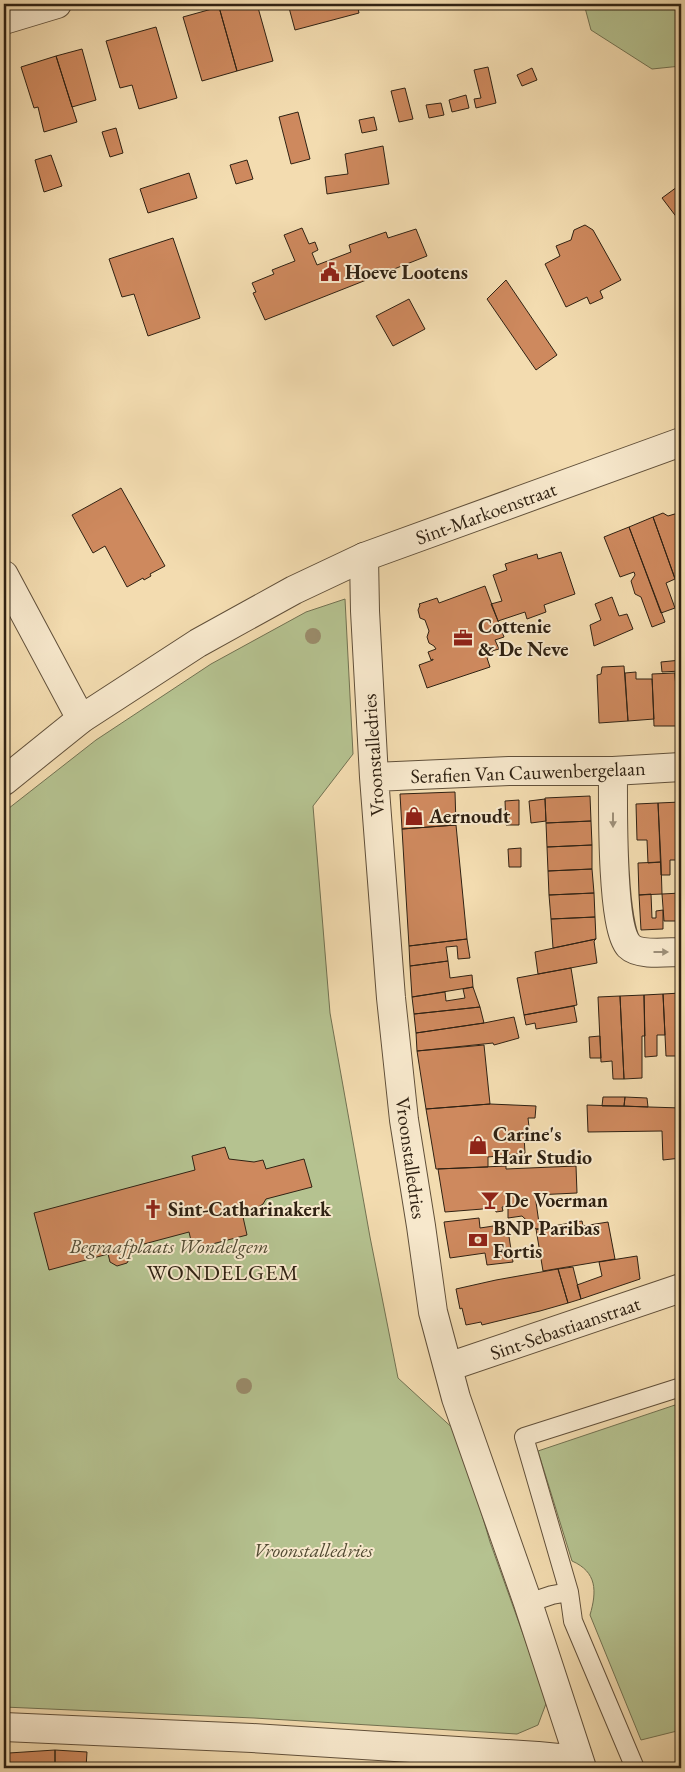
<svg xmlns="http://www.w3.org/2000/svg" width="685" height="1772" viewBox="0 0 685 1772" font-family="'EB Garamond',serif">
	<rect width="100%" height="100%" fill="#f3dcb0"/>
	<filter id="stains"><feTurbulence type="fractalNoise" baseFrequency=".004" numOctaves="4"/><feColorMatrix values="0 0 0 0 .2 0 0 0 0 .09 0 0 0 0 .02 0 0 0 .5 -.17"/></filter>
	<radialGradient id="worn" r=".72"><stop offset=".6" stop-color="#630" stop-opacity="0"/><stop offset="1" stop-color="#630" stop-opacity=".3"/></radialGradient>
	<path fill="#b5c290" stroke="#727252" d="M584 4H681V66L652 69 591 30Z
		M345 599 353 754 313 806 330 1013 370 1237 398 1378 458 1433 490 1542 547 1701 538 1725 517 1734 254 1718 4 1707V812L96 740 211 664 306 612Z
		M681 1403V1730L641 1740 590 1615C597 1591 597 1572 572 1561L538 1451Z"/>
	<path fill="#ce895e" stroke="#302213" d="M230 4H257L273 61 237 71 219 7Z
		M288 4H357L359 13 295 30Z
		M385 4H405L386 8Z
		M219 7 237 71 202 81 183 17Z
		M156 27 177 98 139 109 132 85 120 88 106 41Z
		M82 49 96 100 72 107 56 56Z
		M56 56 77 122 44 132 38 107 34 108 21 67Z
		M488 67 496 103 476 108 474 99 481 98 474 70Z
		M532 68 537 80 522 86 517 75Z
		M405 88 413 119 399 122 391 91Z
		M466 95 469 108 452 112 449 100Z
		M441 103 444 115 429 118 426 105Z
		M298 112 310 159 291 164 279 117Z
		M374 117 377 130 362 133 359 120Z
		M116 128 123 153 110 157 102 132Z
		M383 146 389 184 327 194 325 177 348 174 345 154Z
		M51 155 62 186 44 192 35 160Z
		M247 160 253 179 236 184 230 165Z
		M189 173 197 198 148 213 140 189Z
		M681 184V223L662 198Z
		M585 225 593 230 621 280 600 291 603 298 590 304 587 297 566 307 545 264 560 256 556 246 571 240 574 230Z
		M302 228 309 244 315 242 318 250 312 253 317 265 351 252 349 245 386 232 388 238 416 229 427 256 265 320 253 293 256 292 252 283 274 274 272 270 295 261 284 235Z
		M173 238 200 318 148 336 134 294 122 297 109 259Z
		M506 280 557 355 536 370 487 299Z
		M409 299 425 329 393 346 376 316Z
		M121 488 165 566 150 574 151 576 144 580 143 578 127 587 105 546 93 553 72 515Z
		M663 513 668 516 678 513 681 522V595L653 517Z
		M653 517 675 579 666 583 675 608 661 613 629 527Z
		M629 527 665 622 652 627 641 597 635 594 631 581 635 575 634 572 620 577 604 537Z
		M561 552 575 594 544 605 546 612 527 619 525 612 498 621 491 604 502 601 493 575 507 570 505 564 537 554 538 559Z
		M485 586 504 637 495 640 499 649 492 651 494 656 487 658 490 667 427 688 419 665 433 660V659L431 660 428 652 436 649 434 646 429 643 427 637 429 631 425 620 420 618 418 610 420 605 419 604 437 598 439 603Z
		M612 597 619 616 627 614 633 629 594 646 590 625 601 620 595 604Z
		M681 660V671L662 672 661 662Z
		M624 666 628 721 599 723 597 675 601 674 602 667Z
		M636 672V679H652L654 719 628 721 625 673Z
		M681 672V725L678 726 675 673Z
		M675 673 678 726H654L652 674Z
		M455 792 456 825 402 829 400 794Z
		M590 796 591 821 546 823 545 798Z
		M545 799 546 821 531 823 529 801Z
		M519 800V825H506L505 801Z
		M681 802V840H677L678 860H670V875H661L658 803Z
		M658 803 661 862 648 863 647 840H637L636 804Z
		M591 821 592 845 547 847 546 823Z
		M456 825 467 939 409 946 402 829Z
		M592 845V869L548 871 547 847Z
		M521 848V867H509L508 849Z
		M661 862 662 894 639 895 638 863Z
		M592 869 594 893 549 895 548 871Z
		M594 893 595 917 551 919 549 895Z
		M681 893V921H664L662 894Z
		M651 894 652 918H656V911L663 910V929L641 930 639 895Z
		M595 917 596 939 553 948 551 919Z
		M467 939 470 958 458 959 457 946 446 947 448 961 410 966 409 946Z
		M596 939 594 941 597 963 538 974 535 952Z
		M448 961 450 978 472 975 473 987 412 997 410 966Z
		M571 968 577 1005 524 1015 517 978Z
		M473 987 480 1007 414 1014 412 997 445 992 446 1001 465 998 463 989Z
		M681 993V1035H676L677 1056H666L663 994Z
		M663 994 665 1035H657V1056L645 1057 644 995Z
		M644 995 645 1036H642V1078L624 1079 620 996Z
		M620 996 624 1079H613L612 1061 601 1062 598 997Z
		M574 1006 577 1022 536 1029 535 1023 526 1025 524 1015Z
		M480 1007 484 1023 416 1033 414 1014Z
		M514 1017 519 1038 494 1045 493 1043 417 1051 416 1033 484 1023Z
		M600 1036 601 1058H590L589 1037Z
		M484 1045 490 1104 426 1109 417 1051Z
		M603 1097H625L624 1106H602Z
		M625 1097 647 1098 648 1107 624 1106Z
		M490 1104 536 1106 535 1118H528L530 1136H524L525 1153 488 1157V1167L436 1169 426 1109Z
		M587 1105 681 1108V1158L663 1160 662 1131 588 1132Z
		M225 1147 229 1159 254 1162 263 1160 266 1169 304 1159 312 1187 266 1199 263 1204 243 1217 247 1235 193 1249 189 1232 129 1248 131 1256 127 1263 117 1266 110 1262 108 1254 49 1270 34 1213 195 1170 192 1156Z
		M506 1166V1169L576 1166 577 1193 535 1195 540 1230 536 1229 522 1216 508 1218V1206L502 1207 503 1211 496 1212 495 1208 445 1212 438 1169Z
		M479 1218 480 1228 507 1224 513 1262 487 1265 485 1253 450 1258 444 1222Z
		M582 1221 583 1226 608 1222 615 1259 543 1271 536 1229Z
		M637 1256 640 1279 581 1299 577 1285 602 1276 599 1262Z
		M573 1267 581 1299 568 1303 558 1269Z
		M558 1269 568 1303 540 1311 494 1322 482 1325 481 1322 466 1325 462 1308 460 1309 456 1289 496 1280Z
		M55 1750 87 1752 86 1768H55Z
		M55 1750V1768H10L9 1753Z"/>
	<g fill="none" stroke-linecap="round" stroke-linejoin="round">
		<g stroke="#61503a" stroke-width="20">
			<path id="service" d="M528 1603 552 1595 569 1592
				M635 1768 573 1621 569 1592 524 1437 681 1387"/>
		</g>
		<g stroke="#61503a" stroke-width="30">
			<path id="minor" d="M4 20 57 4
				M364 557 365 611 374 777 391 998 404 1120 421 1226 433 1312 456 1398 528 1603 582 1768
				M4 575 81 719
				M613 771C613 801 611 927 629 946 639 956 668 952 681 952
				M374 777 509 771H613L681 767
				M448 1367 681 1288
				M4 1727 252 1738 538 1756 579 1760"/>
		</g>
		<g stroke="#61503a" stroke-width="30">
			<path id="tertiary" d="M4 781 81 719 198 643 294 590 364 557 681 442"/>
		</g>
		<use href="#service" stroke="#f7e8cc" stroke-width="18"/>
		<use href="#minor" stroke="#f7e8cc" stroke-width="28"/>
		<use href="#tertiary" stroke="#f7e8cc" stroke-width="28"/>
	</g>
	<g fill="#9a8c6b">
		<circle cx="313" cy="636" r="8"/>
		<circle cx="244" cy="1386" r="8"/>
	</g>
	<defs><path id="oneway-solid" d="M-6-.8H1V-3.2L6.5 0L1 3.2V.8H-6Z" transform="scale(1.25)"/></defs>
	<g fill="#9d8f79">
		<use href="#oneway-solid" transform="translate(613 820) rotate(90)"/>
		<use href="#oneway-solid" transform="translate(661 952)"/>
	</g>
	<defs>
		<g id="civic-bare" transform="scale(1.5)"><path d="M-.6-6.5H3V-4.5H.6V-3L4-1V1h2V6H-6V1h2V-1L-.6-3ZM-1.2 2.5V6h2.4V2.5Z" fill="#8f2418" stroke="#f7e8cc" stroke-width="2.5" paint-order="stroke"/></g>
		<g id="office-bare" transform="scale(1.5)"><path d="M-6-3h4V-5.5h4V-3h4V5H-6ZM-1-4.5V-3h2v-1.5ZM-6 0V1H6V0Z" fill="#8f2418" stroke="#f7e8cc" stroke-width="2.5" paint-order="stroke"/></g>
		<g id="shop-bare" transform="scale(1.5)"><path d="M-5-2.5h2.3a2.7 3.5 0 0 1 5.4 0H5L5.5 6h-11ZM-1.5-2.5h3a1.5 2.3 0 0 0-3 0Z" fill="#8f2418" stroke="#f7e8cc" stroke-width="2.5" paint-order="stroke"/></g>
		<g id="bar-bare" transform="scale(1.5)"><path d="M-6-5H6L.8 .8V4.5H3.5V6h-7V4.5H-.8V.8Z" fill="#8f2418" stroke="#f7e8cc" stroke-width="2.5" paint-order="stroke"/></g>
		<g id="church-bare" transform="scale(1.5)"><path d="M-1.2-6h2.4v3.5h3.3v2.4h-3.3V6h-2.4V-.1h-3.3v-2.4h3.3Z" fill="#8f2418" stroke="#f7e8cc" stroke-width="2.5" paint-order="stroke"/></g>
		<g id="bank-bare" transform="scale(1.5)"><path d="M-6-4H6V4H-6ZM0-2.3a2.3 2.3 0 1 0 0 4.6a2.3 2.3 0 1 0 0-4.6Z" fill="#8f2418" stroke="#f7e8cc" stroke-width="2.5" paint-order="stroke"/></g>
	</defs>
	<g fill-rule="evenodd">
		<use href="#civic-bare" x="330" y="272"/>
		<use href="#office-bare" x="463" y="638"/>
		<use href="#shop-bare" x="414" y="816"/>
		<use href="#shop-bare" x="478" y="1145"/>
		<use href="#bar-bare" x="490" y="1200"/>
		<use href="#church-bare" x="153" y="1209"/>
		<use href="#bank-bare" x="478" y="1240"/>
	</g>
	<g text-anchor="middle" stroke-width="4" stroke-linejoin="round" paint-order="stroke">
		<g font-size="20" font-weight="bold" fill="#302213" stroke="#f7e8cc" text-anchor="start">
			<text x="345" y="279">Hoeve Lootens</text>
			<text x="478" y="633">Cottenie<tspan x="478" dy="23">&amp; De Neve</tspan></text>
			<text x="429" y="823">Aernoudt</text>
			<text x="493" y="1141">Carine's<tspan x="493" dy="23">Hair Studio</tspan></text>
			<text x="505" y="1207">De Voerman</text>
			<text x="168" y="1216">Sint-Catharinakerk</text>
			<text x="493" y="1235">BNP Paribas<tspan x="493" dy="23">Fortis</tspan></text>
		</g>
		<g font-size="20" fill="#302213" stroke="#f7e8cc">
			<text transform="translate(486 513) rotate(-20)" y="7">Sint-Markoenstraat</text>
			<text transform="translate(373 755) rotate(-94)" y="7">Vroonstalledries</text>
			<text transform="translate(528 772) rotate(-2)" y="7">Serafien Van Cauwenbergelaan</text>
			<text transform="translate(411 1158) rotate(82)" y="7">Vroonstalledries</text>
			<text transform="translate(565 1328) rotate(-19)" y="7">Sint-Sebastiaanstraat</text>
		</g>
		<g font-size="20" font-style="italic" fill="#514a32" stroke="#f7e8cc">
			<text x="169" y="1253">Begraafplaats Wondelgem</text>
			<text x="313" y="1557">Vroonstalledries</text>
		</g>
		<g font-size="22" letter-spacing="1" fill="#302213" stroke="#f7e8cc">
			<text x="223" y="1280">WONDELGEM</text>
		</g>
	</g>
	<rect width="685" height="1772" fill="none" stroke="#f3dcb0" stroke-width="20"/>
	<rect x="5" y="5" width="675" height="1762" fill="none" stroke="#302213" stroke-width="2.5"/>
	<rect x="10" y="10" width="665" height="1752" fill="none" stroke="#302213"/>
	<rect width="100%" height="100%" filter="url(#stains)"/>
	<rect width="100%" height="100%" fill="url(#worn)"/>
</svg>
